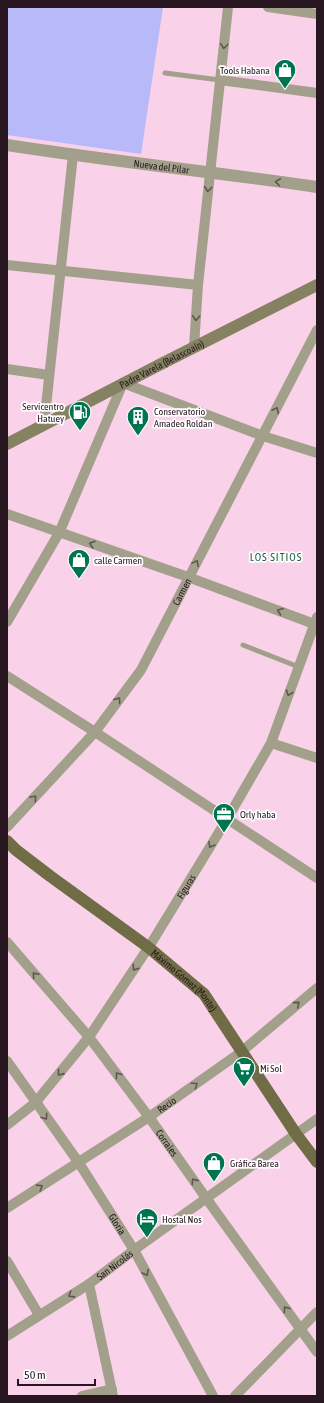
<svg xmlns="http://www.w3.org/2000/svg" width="324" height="1403" viewBox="0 0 324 1403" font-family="'Asap Condensed',sans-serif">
	<rect width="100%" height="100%" fill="#f9d1e8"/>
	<path fill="#b7b9f8" d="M7 7H163L141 154 7 135Z"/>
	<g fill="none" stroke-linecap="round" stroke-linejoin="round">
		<path stroke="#a2a08b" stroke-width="5" d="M165 73 220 80
			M243 645 299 667"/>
		<g stroke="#a2a08b" stroke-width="10">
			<path d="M268 7 317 14"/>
			<path d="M220 80 317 93"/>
			<path d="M7 265 198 285"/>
			<path d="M194 347 198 285 228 7"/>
			<path d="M7 369 49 375"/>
			<path d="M44 425 73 155"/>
			<path d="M7 514 188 577 317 625"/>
			<path d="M7 622 59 533 123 383 263 436 317 453"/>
			<path d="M7 676 95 732 317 878"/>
			<path d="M271 743 317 758"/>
			<path id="s1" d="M7 827 95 732 141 670 317 330"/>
			<path id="s2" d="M7 942 89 1037 149 1117 206 1198 317 1352"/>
			<path id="s3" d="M7 1061 79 1163 134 1250 213 1396"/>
			<path id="s4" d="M7 1125 35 1103 89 1037 152 942 227 819 271 743 317 617"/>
			<path id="s5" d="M7 1208 149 1117 241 1052 317 988"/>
			<path d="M7 1261 39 1315"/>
			<path d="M89 1284 113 1396"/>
			<path id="s6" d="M7 1336 89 1284 134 1250 317 1119"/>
			<path d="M82 1396 112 1389"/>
			<path d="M235 1396 317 1312"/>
		</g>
		<path stroke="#a2a08b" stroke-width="12" id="s7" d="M7 145C110 161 214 172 317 187"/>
		<path stroke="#858262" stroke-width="12" id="s8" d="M7 444 159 365 317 285"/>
		<path stroke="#706c45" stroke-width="12" id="s9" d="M7 841 16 850 50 876 148 947 204 994 296 1134 317 1162"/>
	</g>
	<defs><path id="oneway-chevron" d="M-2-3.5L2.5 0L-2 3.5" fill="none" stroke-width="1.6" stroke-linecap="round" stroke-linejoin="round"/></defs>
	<g stroke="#5f5551">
		<use href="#oneway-chevron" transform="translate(224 46) rotate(97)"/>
		<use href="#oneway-chevron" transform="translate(278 182) rotate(-172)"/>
		<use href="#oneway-chevron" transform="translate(208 189) rotate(96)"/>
		<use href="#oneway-chevron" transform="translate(196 318) rotate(93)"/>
		<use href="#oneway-chevron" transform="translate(276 410) rotate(-63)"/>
		<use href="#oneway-chevron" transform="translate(92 544) rotate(-161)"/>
		<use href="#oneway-chevron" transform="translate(196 563) rotate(-62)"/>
		<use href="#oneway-chevron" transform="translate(280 611) rotate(-159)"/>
		<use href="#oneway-chevron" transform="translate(289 693) rotate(110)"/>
		<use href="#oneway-chevron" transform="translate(118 700) rotate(-54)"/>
		<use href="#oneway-chevron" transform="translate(34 798) rotate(-47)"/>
		<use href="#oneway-chevron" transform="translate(211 845) rotate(121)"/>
		<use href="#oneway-chevron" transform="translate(135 968) rotate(123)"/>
		<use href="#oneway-chevron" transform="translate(35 975) rotate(-131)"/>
		<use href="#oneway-chevron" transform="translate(297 1004) rotate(-40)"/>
		<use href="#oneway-chevron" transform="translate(60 1073) rotate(129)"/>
		<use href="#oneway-chevron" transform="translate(118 1075) rotate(-127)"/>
		<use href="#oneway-chevron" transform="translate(195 1085) rotate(-35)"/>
		<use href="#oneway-chevron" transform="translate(45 1117) rotate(54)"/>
		<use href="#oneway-chevron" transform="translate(194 1181) rotate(-125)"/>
		<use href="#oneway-chevron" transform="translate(40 1187) rotate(-32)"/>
		<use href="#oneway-chevron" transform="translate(146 1273) rotate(61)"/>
		<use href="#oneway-chevron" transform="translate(71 1295) rotate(148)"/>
		<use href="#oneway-chevron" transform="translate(286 1309) rotate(-126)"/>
	</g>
	<defs>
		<g id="shop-pin" transform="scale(1.15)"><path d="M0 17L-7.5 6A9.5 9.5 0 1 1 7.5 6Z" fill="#00744f" stroke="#fff"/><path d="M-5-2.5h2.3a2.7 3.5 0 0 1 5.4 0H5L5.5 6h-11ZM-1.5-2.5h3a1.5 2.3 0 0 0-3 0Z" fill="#fff"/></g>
		<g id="fuel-pin" transform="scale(1.15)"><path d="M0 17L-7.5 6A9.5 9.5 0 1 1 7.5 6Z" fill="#00744f" stroke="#fff"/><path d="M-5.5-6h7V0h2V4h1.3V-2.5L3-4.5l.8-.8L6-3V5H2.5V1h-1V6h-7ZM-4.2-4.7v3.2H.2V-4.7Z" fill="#fff"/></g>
		<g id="building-pin" transform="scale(1.15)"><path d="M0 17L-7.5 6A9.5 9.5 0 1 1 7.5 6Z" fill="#00744f" stroke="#fff"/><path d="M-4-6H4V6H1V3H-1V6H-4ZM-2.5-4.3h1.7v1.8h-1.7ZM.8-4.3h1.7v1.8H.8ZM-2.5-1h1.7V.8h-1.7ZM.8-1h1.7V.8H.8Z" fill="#fff"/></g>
		<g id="office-pin" transform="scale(1.15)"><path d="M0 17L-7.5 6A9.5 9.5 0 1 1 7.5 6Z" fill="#00744f" stroke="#fff"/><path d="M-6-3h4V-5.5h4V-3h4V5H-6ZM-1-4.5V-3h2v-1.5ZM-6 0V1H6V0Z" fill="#fff"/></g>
		<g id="supermarket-pin" transform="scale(1.15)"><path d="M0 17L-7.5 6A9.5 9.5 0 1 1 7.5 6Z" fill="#00744f" stroke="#fff"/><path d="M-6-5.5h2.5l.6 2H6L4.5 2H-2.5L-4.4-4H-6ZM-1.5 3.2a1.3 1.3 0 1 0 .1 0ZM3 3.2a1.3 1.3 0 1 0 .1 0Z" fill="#fff"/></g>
		<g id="hotel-pin" transform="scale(1.15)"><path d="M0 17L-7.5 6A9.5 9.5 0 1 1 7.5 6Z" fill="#00744f" stroke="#fff"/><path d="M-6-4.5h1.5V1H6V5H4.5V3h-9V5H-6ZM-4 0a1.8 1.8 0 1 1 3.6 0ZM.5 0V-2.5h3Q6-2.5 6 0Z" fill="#fff"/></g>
	</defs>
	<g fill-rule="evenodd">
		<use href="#shop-pin" x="285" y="70"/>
		<use href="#fuel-pin" x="80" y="412"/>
		<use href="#building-pin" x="138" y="417"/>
		<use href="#shop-pin" x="79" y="560"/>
		<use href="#office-pin" x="224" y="814"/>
		<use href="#supermarket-pin" x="244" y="1068"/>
		<use href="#shop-pin" x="214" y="1163"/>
		<use href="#hotel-pin" x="147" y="1219"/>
	</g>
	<g text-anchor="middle" stroke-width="3.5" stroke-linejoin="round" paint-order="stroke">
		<g font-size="10" fill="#281721" stroke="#fff" text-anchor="start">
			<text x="270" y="74" text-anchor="end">Tools Habana</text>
			<text x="64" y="410" text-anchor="end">Servicentro<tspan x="64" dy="12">Hatuey</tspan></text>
			<text x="154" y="415">Conservatorio<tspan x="154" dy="12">Amadeo Roldan</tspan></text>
			<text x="94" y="564">calle Carmen</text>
			<text x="240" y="818">Orly haba</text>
			<text x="260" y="1072">Mi Sol</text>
			<text x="230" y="1167">Gráfica Barea</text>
			<text x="162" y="1223">Hostal Nos</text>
		</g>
		<g font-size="10" fill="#281721" stroke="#fff">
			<text dy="4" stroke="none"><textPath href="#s7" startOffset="156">Nueva del Pilar</textPath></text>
			<text dy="4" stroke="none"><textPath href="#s8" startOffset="174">Padre Varela (Belascoaín)</textPath></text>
			<text dy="4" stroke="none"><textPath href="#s1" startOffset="295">Carmen</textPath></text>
			<text dy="4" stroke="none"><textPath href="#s4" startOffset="300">Figuras</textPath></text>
			<text dy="4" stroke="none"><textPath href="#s9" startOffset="226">Máximo Gómez (Monte)</textPath></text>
			<text dy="4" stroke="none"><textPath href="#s5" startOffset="190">Recio</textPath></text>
			<text dy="4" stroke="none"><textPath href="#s2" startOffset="257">Corrales</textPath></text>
			<text dy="4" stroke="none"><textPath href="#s3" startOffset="197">Gloria</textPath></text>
			<text dy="4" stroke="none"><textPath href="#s6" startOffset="129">San Nicolás</textPath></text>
		</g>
		<g font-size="11" letter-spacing="1" fill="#206146" stroke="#fff">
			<text x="276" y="561">LOS SITIOS</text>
		</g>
	</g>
	<rect width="324" height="1403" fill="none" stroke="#281721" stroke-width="16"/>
	<path d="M18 1379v6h77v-6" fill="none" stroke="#281721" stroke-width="2"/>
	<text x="24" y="1379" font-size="12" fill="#281721" stroke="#ffffff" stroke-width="3" paint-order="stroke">50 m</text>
</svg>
